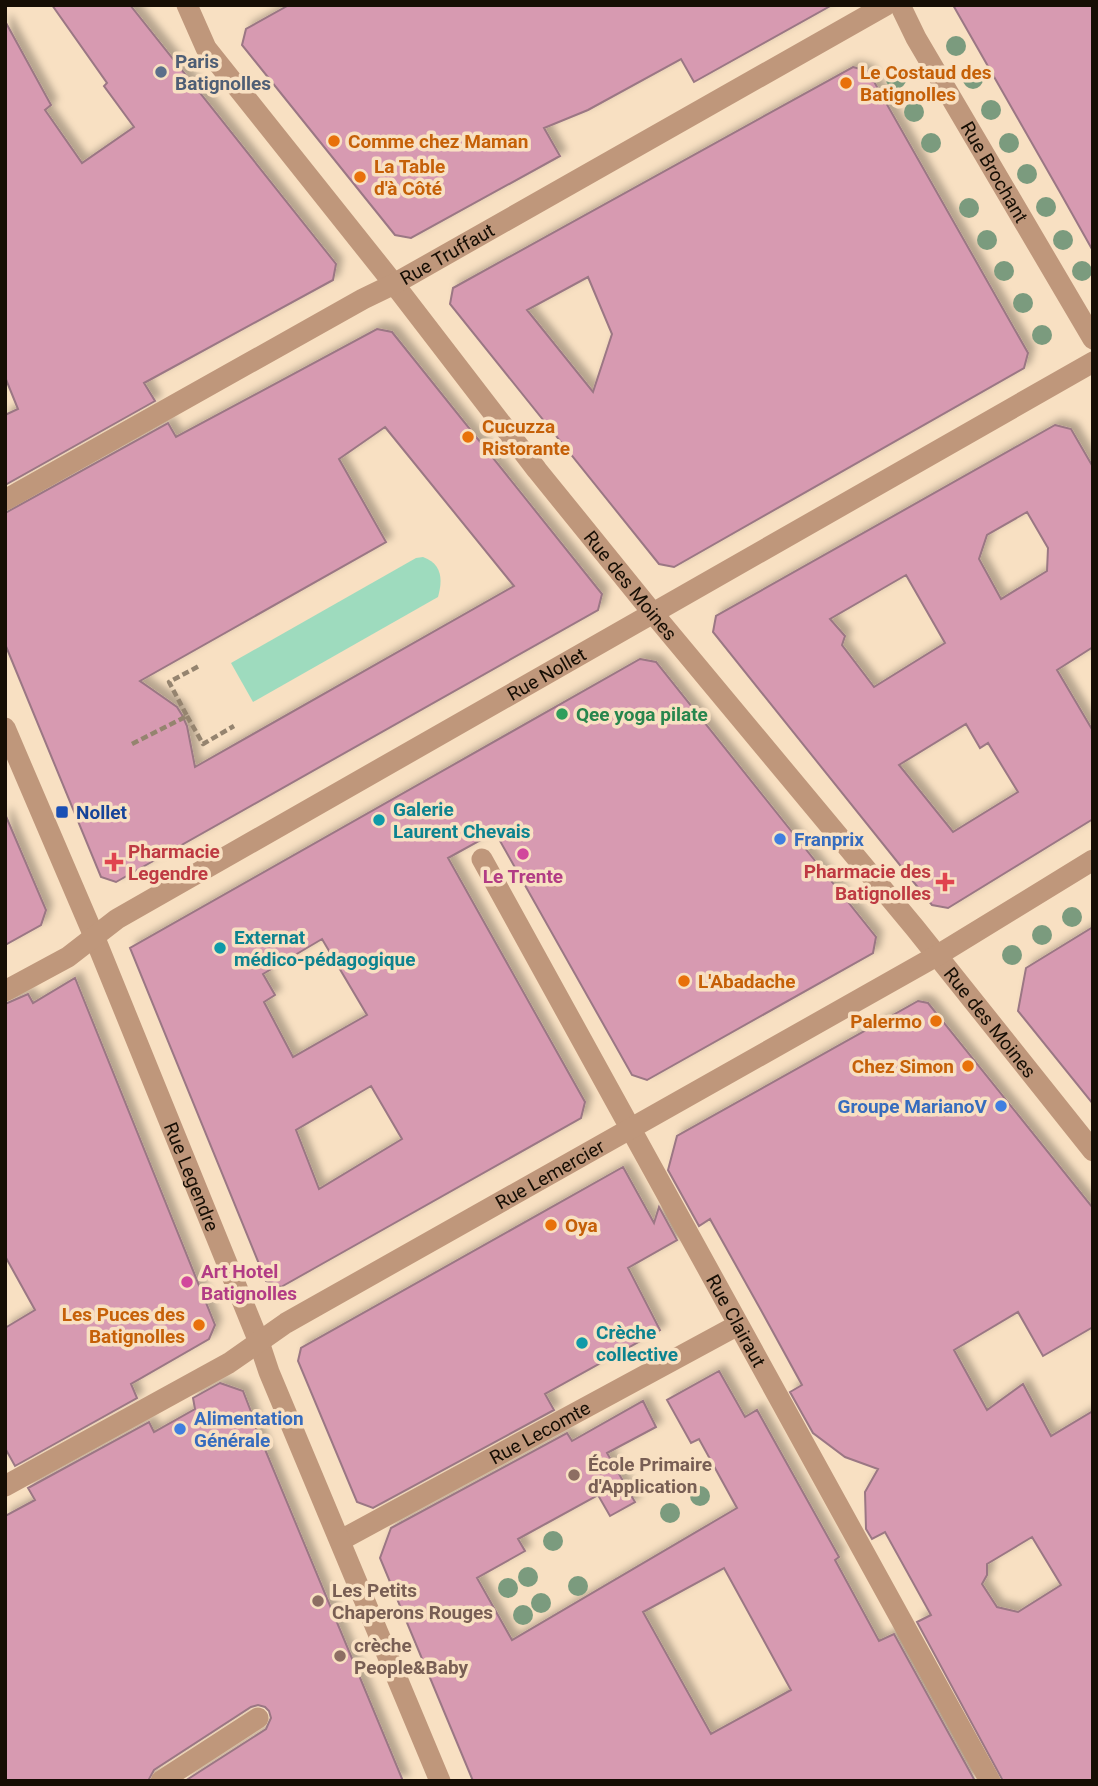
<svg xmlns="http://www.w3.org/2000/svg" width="1098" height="1786" viewBox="0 0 1098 1786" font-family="Roboto,sans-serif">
	<defs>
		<filter id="shadow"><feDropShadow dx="6" dy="-6" stdDeviation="3.5" flood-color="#0004"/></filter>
	</defs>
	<rect width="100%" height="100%" fill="#f8e0c2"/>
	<path fill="#9edbbe" d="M423 557C442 564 443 579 438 597L253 702 231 663 416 558Z"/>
	<path fill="#d79ab1" stroke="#9b7784" stroke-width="2" fill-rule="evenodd" filter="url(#shadow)" d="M52 5H130L336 264 333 280 144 383 155 401 5 485V415L18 409 5 377V21L51 105 45 110 82 163 134 127 104 86 107 83Z
		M289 5H832L694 82 681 59 588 110 544 128 560 156 411 238 395 235 242 45 246 29Z
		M953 5H1093V251L1061 194Z
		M853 67 868 71 1028 353 1024 368 674 567 659 564 450 304 453 288ZM588 277 612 334 593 392 527 310Z
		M377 329 392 332 602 594 598 610 116 882 101 877 5 644V513L168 423 176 437ZM385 427 514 586 195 767 187 726 182 715 177 707 140 681 386 542 339 459Z
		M1055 425 1071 429 1093 467V647L1057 670 1093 731V819L948 908 932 905 713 632 716 616ZM1027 512 1048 548 1047 571 1001 599 979 559 987 535ZM906 575 945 643 874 687 842 645 845 636 830 619ZM966 724 980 748 988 743 1018 792 953 832 899 765Z
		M640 659 656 662 876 937 873 953 647 1080 632 1075 495 832 448 858 585 1102 581 1118 281 1287 266 1281 130 948ZM322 939 367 1015 293 1057 264 1002 275 995 263 974ZM371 1086 402 1139 319 1189 296 1130Z
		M5 814 46 910 41 925 5 945Z
		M1093 927V1104L1018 1011 1026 968Z
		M75 978 215 1325 209 1339 131 1384 137 1398 15 1466 5 1448V1328L35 1310 5 1256V1004L28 994 33 1003Z
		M918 1001 928 1003 1093 1208V1327L1043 1356 1018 1312 954 1350 987 1410 1023 1384 1051 1436 1093 1411V1781H1003L917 1622 931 1615 885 1532 872 1539 866 1529 865 1492 878 1469 845 1457 813 1433 790 1392 802 1385 762 1312 710 1219 699 1226 668 1170 677 1136ZM1032 1537 1061 1585 1018 1612 997 1607 982 1584 987 1575V1564Z
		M623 1167 654 1223 659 1207 677 1240 628 1268 660 1330 545 1394 554 1410 373 1508 357 1502 298 1361 301 1348Z
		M719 1371 745 1417 757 1410 839 1557 835 1560 879 1641 894 1634 975 1781H473L380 1558 391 1528 567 1433 572 1441 643 1401 656 1427 607 1453 635 1502 610 1516 598 1495 518 1539 525 1551 477 1578 512 1640 737 1508 699 1439 691 1443 667 1400ZM724 1568 791 1690 711 1734 643 1612Z
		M220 1383 243 1391 255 1422 254 1423 403 1781H185L266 1729 271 1718 269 1711 265 1707 258 1705 251 1707 154 1770 148 1781H5V1516L35 1500 28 1488 149 1422 154 1432 195 1409 193 1398Z"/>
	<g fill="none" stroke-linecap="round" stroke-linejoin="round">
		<path stroke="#95846f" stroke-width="4.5" stroke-dasharray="7 3.5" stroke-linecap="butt" d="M187 716 203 744 234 726
			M132 744 187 716 169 682 201 665"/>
		<g stroke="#bf977b" stroke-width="21">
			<path id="s1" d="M341 1540 738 1325"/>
			<path d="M161 1781 258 1718"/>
		</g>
		<g stroke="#bf977b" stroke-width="21">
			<path id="s2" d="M187 5 206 48 394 284 537 470 652 612 915 928 1093 1151"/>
			<path id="s3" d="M900 5 916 38 1093 339"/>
			<path id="s4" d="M5 500 363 299 394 284 886 5"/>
			<path id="s5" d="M5 728 94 936 259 1342 269 1372 440 1781"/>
			<path id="s6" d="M482 859 990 1781"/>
			<path id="s7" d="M5 991 68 957 117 919 1093 362"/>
			<path id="s8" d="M5 1486 229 1363 286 1323 938 955 1093 860"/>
		</g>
	</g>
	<g fill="#7b9b7e">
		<circle cx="956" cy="46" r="10"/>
		<circle cx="896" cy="79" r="10"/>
		<circle cx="973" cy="79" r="10"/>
		<circle cx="991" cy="110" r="10"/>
		<circle cx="914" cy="112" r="10"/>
		<circle cx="931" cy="143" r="10"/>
		<circle cx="1009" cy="143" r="10"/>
		<circle cx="1027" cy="174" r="10"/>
		<circle cx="1046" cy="207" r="10"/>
		<circle cx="969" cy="208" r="10"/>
		<circle cx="987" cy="240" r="10"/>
		<circle cx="1063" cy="240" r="10"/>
		<circle cx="1004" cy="271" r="10"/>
		<circle cx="1082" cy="271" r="10"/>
		<circle cx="1023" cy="303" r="10"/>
		<circle cx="1042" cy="335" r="10"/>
		<circle cx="1072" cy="917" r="10"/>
		<circle cx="1042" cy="935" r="10"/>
		<circle cx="1012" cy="955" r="10"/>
		<circle cx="700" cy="1496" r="10"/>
		<circle cx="670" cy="1513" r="10"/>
		<circle cx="553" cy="1541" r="10"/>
		<circle cx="528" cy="1577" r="10"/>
		<circle cx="578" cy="1586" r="10"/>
		<circle cx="508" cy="1588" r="10"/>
		<circle cx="541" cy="1603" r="10"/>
		<circle cx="523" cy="1615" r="10"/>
	</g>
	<circle fill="#5c6f8a" stroke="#f8e0c2" stroke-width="2.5" cx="161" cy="72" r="7"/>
	<g fill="#e8710a" stroke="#f8e0c2" stroke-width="2.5">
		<circle cx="846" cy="83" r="7"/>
		<circle cx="334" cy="141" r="7"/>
		<circle cx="360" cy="177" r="7"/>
		<circle cx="468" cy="437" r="7"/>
		<circle cx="684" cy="981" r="7"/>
		<circle cx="936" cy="1021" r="7"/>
		<circle cx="968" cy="1066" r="7"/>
		<circle cx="551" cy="1225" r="7"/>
		<circle cx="199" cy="1325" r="7"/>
	</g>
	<circle fill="#2e9e5b" stroke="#f8e0c2" stroke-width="2.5" cx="562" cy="714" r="7"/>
	<rect fill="#1a4fb4" stroke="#f8e0c2" stroke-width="2.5" x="55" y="805" width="14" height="14" rx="3.5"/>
	<g fill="#0f9aa8" stroke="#f8e0c2" stroke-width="2.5">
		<circle cx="379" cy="820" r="7"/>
		<circle cx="220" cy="948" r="7"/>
		<circle cx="582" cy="1343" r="7"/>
	</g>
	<g fill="#3f7fe0" stroke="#f8e0c2" stroke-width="2.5">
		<circle cx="780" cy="839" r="7"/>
		<circle cx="1001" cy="1106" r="7"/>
		<circle cx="180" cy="1429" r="7"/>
	</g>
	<g fill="#d1479c" stroke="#f8e0c2" stroke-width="2.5">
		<circle cx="523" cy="854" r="7"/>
		<circle cx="187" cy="1282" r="7"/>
	</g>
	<g fill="#e0444e" stroke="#f8e0c2" stroke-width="2.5">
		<path d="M110.5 851.5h7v7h7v7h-7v7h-7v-7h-7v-7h7z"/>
		<path d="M941.5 871.5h7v7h7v7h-7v7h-7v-7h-7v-7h7z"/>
	</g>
	<g fill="#8d6e63" stroke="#f8e0c2" stroke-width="2.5">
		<circle cx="574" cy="1475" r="7"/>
		<circle cx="318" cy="1601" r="7"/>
		<circle cx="340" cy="1656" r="7"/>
	</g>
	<g text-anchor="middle" stroke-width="7" stroke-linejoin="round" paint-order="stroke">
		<g font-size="19" font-weight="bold" fill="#4e5e75" stroke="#f8e0c2" text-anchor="start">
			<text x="175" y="68">Paris<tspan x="175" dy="22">Batignolles</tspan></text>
		</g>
		<g font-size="19" font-weight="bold" fill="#c56008" stroke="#f8e0c2" text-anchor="start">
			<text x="860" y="79">Le Costaud des<tspan x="860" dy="22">Batignolles</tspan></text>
			<text x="348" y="148">Comme chez Maman</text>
			<text x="374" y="173">La Table<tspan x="374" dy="22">d'à Côté</tspan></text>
			<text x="482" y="433">Cucuzza<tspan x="482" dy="22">Ristorante</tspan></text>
			<text x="698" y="988">L'Abadache</text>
			<text x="922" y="1028" text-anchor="end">Palermo</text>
			<text x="954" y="1073" text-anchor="end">Chez Simon</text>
			<text x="565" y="1232">Oya</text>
			<text x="185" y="1321" text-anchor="end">Les Puces des<tspan x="185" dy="22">Batignolles</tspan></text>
		</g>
		<g font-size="19" fill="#160e04" stroke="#f8e0c2">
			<text dy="7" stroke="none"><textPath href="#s3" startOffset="192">Rue Brochant</textPath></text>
			<text dy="7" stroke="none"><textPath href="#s4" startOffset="506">Rue Truffaut</textPath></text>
			<text dy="7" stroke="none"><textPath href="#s2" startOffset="732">Rue des Moines</textPath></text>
			<text dy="7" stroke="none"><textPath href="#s7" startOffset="628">Rue Nollet</textPath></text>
			<text dy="7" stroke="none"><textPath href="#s2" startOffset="1298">Rue des Moines</textPath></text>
			<text dy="7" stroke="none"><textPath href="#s8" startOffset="628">Rue Lemercier</textPath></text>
			<text dy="7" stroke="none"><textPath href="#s5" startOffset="486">Rue Legendre</textPath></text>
			<text dy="7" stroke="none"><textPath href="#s6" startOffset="527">Rue Clairaut</textPath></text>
			<text dy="7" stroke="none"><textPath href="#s1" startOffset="226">Rue Lecomte</textPath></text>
		</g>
		<g font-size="19" font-weight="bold" fill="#27864d" stroke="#f8e0c2" text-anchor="start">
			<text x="576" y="721">Qee yoga pilate</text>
		</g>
		<g font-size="19" font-weight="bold" fill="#0d838f" stroke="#f8e0c2" text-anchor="start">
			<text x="393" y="816">Galerie<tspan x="393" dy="22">Laurent Chevais</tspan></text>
			<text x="234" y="944">Externat<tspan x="234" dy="22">médico-pédagogique</tspan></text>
			<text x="596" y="1339">Crèche<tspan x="596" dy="22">collective</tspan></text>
		</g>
		<g font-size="19" font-weight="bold" fill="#164399" stroke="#f8e0c2" text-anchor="start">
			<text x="76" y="819">Nollet</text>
		</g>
		<g font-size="19" font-weight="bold" fill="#366cbe" stroke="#f8e0c2" text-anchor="start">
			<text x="794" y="846">Franprix</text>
			<text x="987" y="1113" text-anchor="end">Groupe MarianoV</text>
			<text x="194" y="1425">Alimentation<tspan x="194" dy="22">Générale</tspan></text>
		</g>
		<g font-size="19" font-weight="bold" fill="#be3a42" stroke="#f8e0c2" text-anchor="start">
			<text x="128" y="858">Pharmacie<tspan x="128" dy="22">Legendre</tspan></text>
			<text x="931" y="878" text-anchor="end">Pharmacie des<tspan x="931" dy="22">Batignolles</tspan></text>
		</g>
		<g font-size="19" font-weight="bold" fill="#b23c85" stroke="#f8e0c2">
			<text x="523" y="883">Le Trente</text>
			<text x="201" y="1278" text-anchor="start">Art Hotel<tspan x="201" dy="22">Batignolles</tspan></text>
		</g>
		<g font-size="19" font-weight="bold" fill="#785e54" stroke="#f8e0c2" text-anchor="start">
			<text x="588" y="1471">École Primaire<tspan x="588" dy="22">d'Application</tspan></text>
			<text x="332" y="1597">Les Petits<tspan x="332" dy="22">Chaperons Rouges</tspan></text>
			<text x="354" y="1652">crèche<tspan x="354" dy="22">People&amp;Baby</tspan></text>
		</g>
	</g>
	<rect width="1098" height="1786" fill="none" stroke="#160e04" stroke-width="14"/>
</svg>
